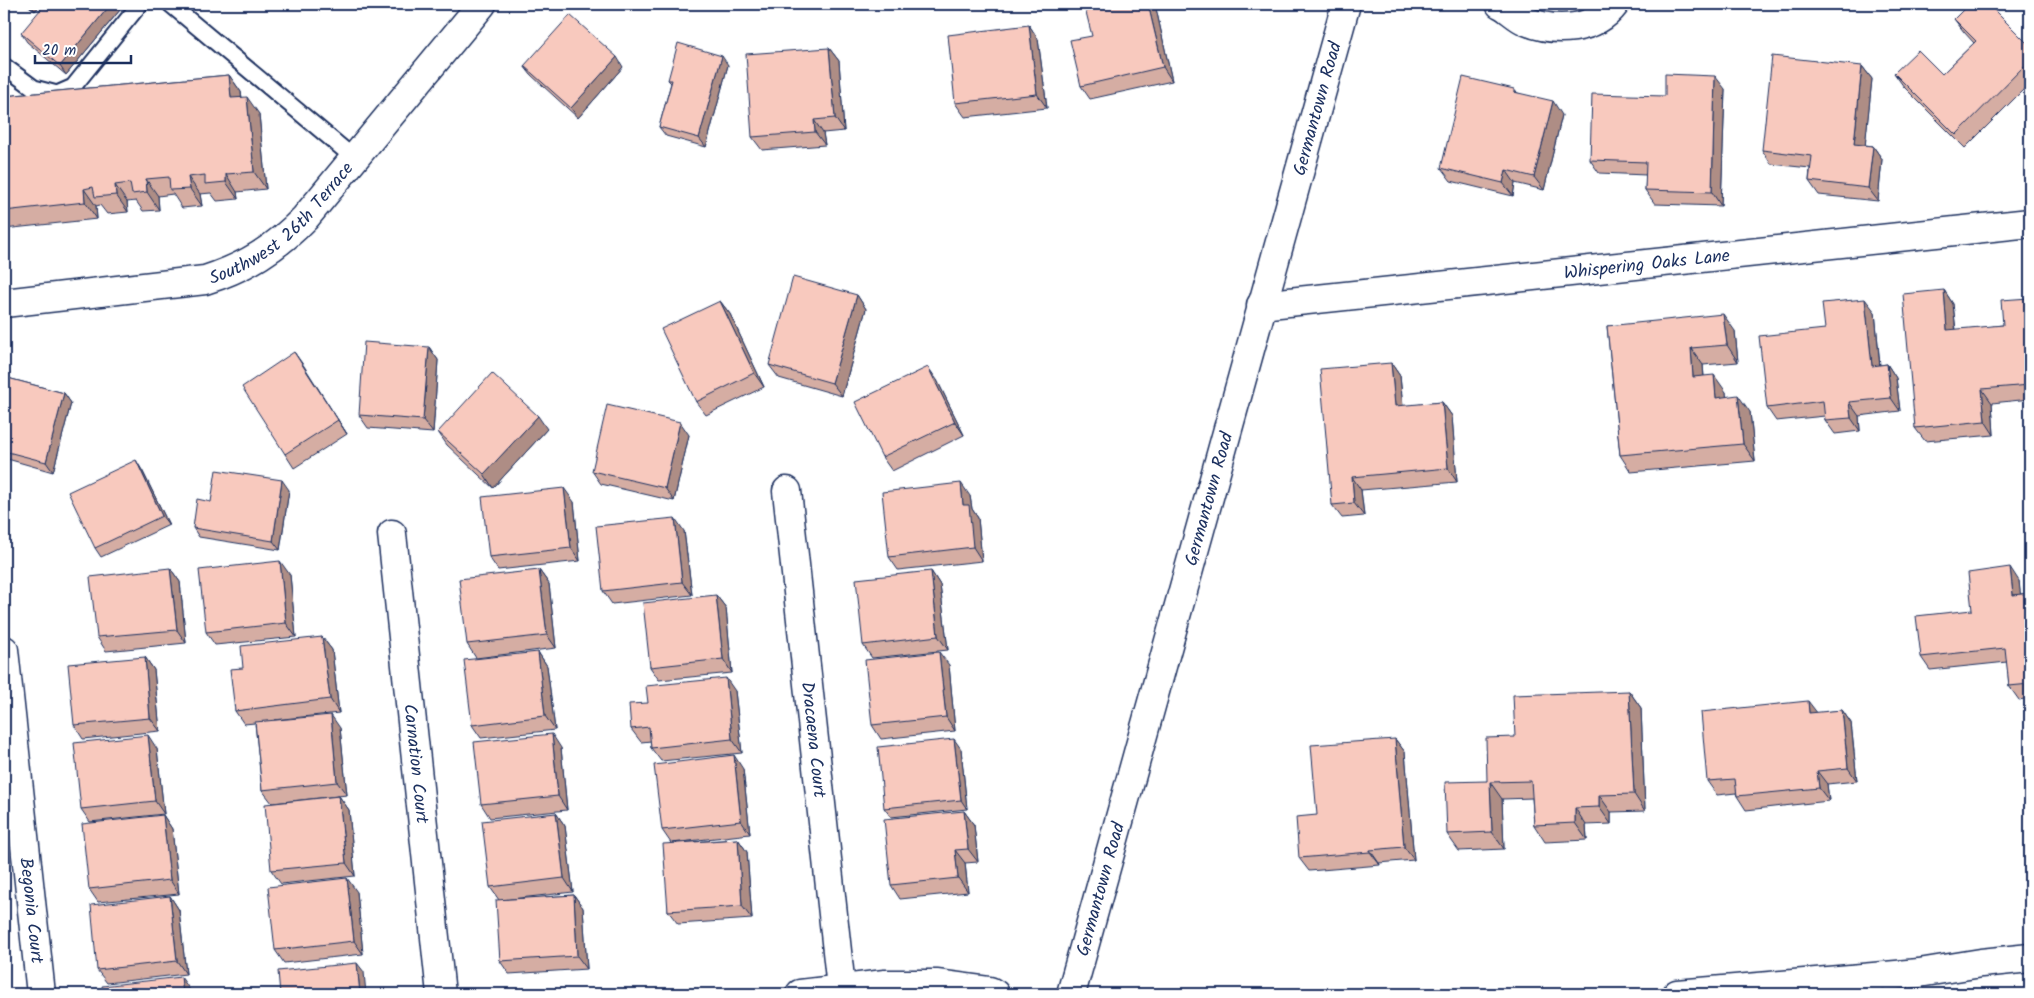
<svg xmlns="http://www.w3.org/2000/svg" width="2034" height="998" viewBox="0 0 2034 998" font-family="Kalam,sans-serif">
	<rect width="100%" height="100%" fill="#fff"/>
	<filter id="ink" filterUnits="userSpaceOnUse"><feTurbulence type="fractalNoise" baseFrequency=".02" numOctaves="2"/><feDisplacementMap in="SourceGraphic" scale="10" xChannelSelector="R" yChannelSelector="G"/><feConvolveMatrix kernelMatrix="1 2 1 2 8 2 1 2 1" color-interpolation-filters="sRGB"/></filter>
	<g filter="url(#ink)">
		<g fill="none" stroke-linecap="round" stroke-linejoin="round">
			<g stroke="#1b2f5e" stroke-width="19">
				<path id="service" d="M170 4 354 158
					M4 66 34 88 57 94 73 87 140 4"/>
			</g>
			<g stroke="#1b2f5e" stroke-width="31">
				<g id="minor">
					<path d="M1500 4C1509 8 1516 17 1526 21 1555 33 1595 31 1615 4"/>
					<path id="s1" d="M4 303 205 280C246 267 276 248 305 218L482 4"/>
					<path id="s2" d="M1261 305 2030 223"/>
					<path id="s3" d="M787 491 841 988"/>
					<path id="s4" d="M392 534 441 994"/>
					<path id="s5" d="M4 650 41 994"/>
					<path d="M800 994 885 984H938L990 991 995 994"/>
					<path id="s6" d="M1071 994 1346 4"/>
					<path d="M1677 994 1919 973 1981 963 2030 958"/>
				</g>
			</g>
			<use href="#service" stroke="#fff" stroke-width="15"/>
			<use href="#minor" stroke="#fff" stroke-width="28"/>
		</g>
		<path fill="#d5ada3" stroke="#1b2f5e" d="M26 4H41L35 11Z
			M1155 4 1172 81 1090 99 1081 86 1092 36Z
			M120 10 66 75 27 42 21 33Z
			M1954 19 2030 46V83L1965 148 1904 87 1894 73 1942 74 1974 43 1964 32Z
			M1029 25 1038 39 1047 108 965 117 955 103Z
			M829 48 839 61 844 131 823 133 825 145 762 150 752 137Z
			M728 65 706 147 666 136 659 127 671 83 668 80Z
			M524 66 623 67 578 118 531 75Z
			M1862 66 1872 79 1865 145 1873 146 1882 159 1878 201 1819 195 1809 181 1810 168 1771 164 1762 150Z
			M229 75 241 92 242 97 259 114 266 189 237 192 238 199 217 201 211 193 200 194 202 206 182 208 173 194 158 196 159 210 143 211 136 201 127 202 128 212 107 214 100 205 96 206 97 219 4 229V96Z
			M1514 89 1516 92 1562 115 1544 190 1515 183 1513 196 1451 181 1441 168Z
			M1725 89 1721 206 1655 204 1645 190 1646 175 1599 173 1590 160 1665 96Z
			M1944 290 1953 304 1956 330 2003 325 2029 298 2030 300V399L1992 403 1994 435 1925 441 1915 428Z
			M857 295 866 309 842 396 779 378 769 365Z
			M720 301 730 314 764 387 706 415 696 402Z
			M1875 312 1880 365 1887 364 1896 378 1900 411 1859 416 1860 431 1835 434 1825 420V416L1776 421 1767 408 1825 329Z
			M1607 326 1735 331 1738 362 1703 365 1704 376 1726 392V396L1750 412 1755 461 1631 472 1620 455Z
			M429 347 438 360 433 433 368 428 359 415Z
			M294 352 347 434 294 468 285 454Z
			M1391 363 1400 376 1403 406 1442 402 1452 416 1457 482 1361 490 1364 516 1342 518 1332 505Z
			M4 377 64 393 71 403 53 472 4 458Z
			M937 380 964 435 892 471 882 457Z
			M547 429 493 488 447 445 438 432Z
			M689 435 674 501 601 484 592 471Z
			M142 470 169 525 101 557 95 548Z
			M289 490 280 550 199 537 193 528 211 502Z
			M970 496 972 509 978 518 982 561 898 570 889 557Z
			M574 502 580 561 498 570 489 557Z
			M684 531 692 595 612 604 603 591Z
			M170 568 180 582 186 643 106 651 97 637Z
			M539 570 549 584 556 648 476 658 467 644Z
			M931 571 940 585 948 650 872 658 863 645Z
			M290 575 296 637 215 645 206 632Z
			M2019 581 2020 594 2030 593V698L2019 700 2009 686 2007 662 1930 670 1921 657 1972 610Z
			M716 595 726 608 732 673 659 680 650 667Z
			M322 637 332 650 339 713 274 720 340 728 347 795 272 803 262 790 255 723 244 724 235 711 243 668Z
			M538 652 547 666 555 730 481 738 472 725Z
			M145 657 154 670 160 731 83 739 74 725Z
			M949 665 955 731 881 739 872 725Z
			M735 691 742 753 661 761 651 748V741L641 742 631 729 648 703Z
			M1629 691 1641 708 1645 811 1611 812V824L1586 825 1587 840 1545 842 1534 825 1532 798 1502 799 1504 849 1459 851 1447 834 1487 781 1515 737Z
			M1842 710 1851 723 1857 781 1827 784 1829 801 1746 810 1737 796 1736 793 1717 795 1707 781 1817 713Z
			M1395 739 1405 752 1414 860 1379 863 1380 865 1309 871 1299 858 1317 815Z
			M561 748 567 810 490 818 481 804Z
			M157 749 164 814 90 822 81 809Z
			M961 749 967 809 891 817 884 808Z
			M743 769 750 834 672 843 738 839 747 852 752 919 678 924 668 911 671 843 662 830Z
			M339 796 349 810 355 876 281 884 271 870Z
			M964 811 974 825 978 862 965 863 968 892 900 899 891 885Z
			M556 813 565 826 573 892 502 900 574 895 583 908 587 969 509 974 500 961 499 900 490 887Z
			M163 815 172 829 179 894 98 902 89 889Z
			M357 892 363 954 284 963 275 950Z
			M170 896 179 910 186 974 107 983 97 970Z"/>
		<path fill="#ae8d85" stroke="#1b2f5e" d="M30 4H41L35 11Z
			M111 4H116L120 10 66 75 60 66Z
			M1148 4H1155L1172 81 1163 67Z
			M1029 25 1038 39 1047 108 1037 94Z
			M829 48 839 61 844 131 835 118Z
			M722 56 728 65 706 147 699 138Z
			M617 57 623 67 578 118 571 108Z
			M1862 66 1872 79 1864 157 1854 144Z
			M229 75 241 92 243 115 231 98Z
			M1715 76 1725 89 1721 206 1712 192Z
			M247 97 259 114 266 189 254 172Z
			M1553 101 1562 115 1544 190 1534 177Z
			M814 120 823 133 825 145 815 132Z
			M1873 146 1882 159 1878 201 1868 188Z
			M1506 170 1515 183 1513 196 1503 183Z
			M226 174 237 192 238 199 226 182Z
			M188 177 200 194 202 206 190 189Z
			M146 179 158 196 159 210 147 192Z
			M115 185 127 202 128 212 116 195Z
			M84 189 96 206 97 219 85 202Z
			M1944 290 1953 304 1957 344 1947 330Z
			M857 295 866 309 842 396 832 383Z
			M1865 299 1875 312 1881 379 1872 366Z
			M720 301 730 314 764 387 754 373Z
			M1723 314 1735 331 1738 362 1727 345Z
			M429 347 438 360 433 433 423 420Z
			M1691 348 1703 365 1705 394 1693 377Z
			M294 352 304 366 347 434 338 420Z
			M1391 363 1400 376 1404 420 1395 406Z
			M1887 364 1896 378 1900 411 1891 398Z
			M928 367 937 380 964 435 955 422Z
			M1714 375 1726 392 1728 415 1716 398Z
			M1982 389 1992 403 1994 435 1985 421Z
			M64 393 71 403 53 472 46 462Z
			M1738 395 1750 412 1755 461 1743 444Z
			M1442 402 1452 416 1457 482 1448 468Z
			M1849 402 1859 416 1860 431 1851 418Z
			M538 416 547 429 493 488 484 474Z
			M680 422 689 435 674 501 665 488Z
			M136 460 142 470 169 525 162 516Z
			M1352 477 1361 490 1364 516 1354 503Z
			M282 480 289 490 280 550 273 541Z
			M961 483 970 496 972 509 978 518 982 561 973 547 963 505Z
			M564 488 574 502 580 561 571 548Z
			M675 518 684 531 692 595 682 582Z
			M280 561 290 575 296 637 286 623Z
			M2010 567 2019 581 2022 608 2013 595Z
			M170 568 180 582 186 643 177 630Z
			M539 570 549 584 556 648 547 635Z
			M931 571 940 585 948 650 938 636Z
			M716 595 726 608 732 673 723 659Z
			M322 637 332 650 339 713 330 699Z
			M538 652 547 666 555 730 545 716Z
			M939 652 949 665 955 731 946 717Z
			M145 657 154 670 160 731 150 718Z
			M726 678 735 691 742 753 732 739Z
			M1629 691 1641 708 1645 811 1634 794Z
			M1808 701 1818 714 1809 713Z
			M1842 710 1851 723 1857 781 1848 768Z
			M331 715 340 728 347 795 337 782Z
			M552 734 561 748 567 810 558 796Z
			M148 735 157 749 164 814 155 801Z
			M954 739 961 749 967 809 961 800Z
			M1395 739 1405 752 1414 860 1404 847Z
			M734 755 743 769 750 834 741 821Z
			M1817 771 1827 784 1829 801 1819 788Z
			M1490 782 1502 799 1504 849 1492 832Z
			M1599 795 1611 812V824L1599 807Z
			M339 796 349 810 355 876 346 863Z
			M1575 808 1586 825 1587 840 1575 823Z
			M964 811 974 825 978 862 968 849Z
			M556 813 565 826 573 892 564 878Z
			M163 815 172 829 179 894 170 880Z
			M738 839 747 852 752 919 742 906Z
			M955 850 965 863 968 892 958 878Z
			M1370 850 1379 863 1380 865 1370 852Z
			M347 878 357 892 363 954 354 941Z
			M574 895 583 908 587 969 577 956Z
			M170 896 179 910 186 974 177 961Z
			M357 963 364 972 366 994H360Z
			M181 977 190 990 191 994H183Z"/>
		<path fill="#f8c9be" stroke="#1b2f5e" d="M45 4H111L60 66 21 33Z
			M1084 4H1148L1163 67 1081 86 1070 40 1092 36Z
			M1969 4H1988L2030 46V60L1956 135 1894 73 1918 50 1942 74 1976 41 1954 19Z
			M570 15 617 57 571 108 524 66Z
			M1029 25 1037 94 955 103 948 35Z
			M678 43 722 56 699 138 659 127 672 80H668Z
			M829 48 835 118 814 120 815 132 752 137 746 54Z
			M1772 56 1862 66 1854 144 1873 146 1868 188 1809 181 1812 156 1762 150Z
			M1665 74 1715 76 1712 192 1645 190 1646 162 1590 160 1592 94 1665 96Z
			M229 75 231 98 247 97 254 172 226 174V182L205 184V175L188 177 190 189 170 190 169 177 146 179 147 192 132 194 130 183 115 185 116 195 95 197 93 187 84 189 85 202 4 211V96Z
			M1463 77 1514 89V92L1553 101 1534 177 1506 170 1503 183 1441 168Z
			M793 277 857 295 832 383 769 365Z
			M1944 290 1947 330 2003 325 2001 300 2029 298 2030 310V385L1982 389 1985 421 1915 428 1903 294Z
			M1865 299 1872 366 1887 364 1891 398 1849 402 1851 418 1825 420 1823 401 1767 408 1759 336 1825 329 1822 303Z
			M720 301 754 373 696 402 661 329Z
			M1723 314 1727 345 1691 348 1693 377 1714 375 1716 398 1738 395 1743 444 1620 455 1607 326Z
			M364 342 429 347 423 420 359 415Z
			M294 352 338 420 285 454 242 387Z
			M1391 363 1395 406 1442 402 1448 468 1352 477 1354 503 1332 505 1320 369Z
			M928 367 955 422 882 457 855 402Z
			M492 373 538 416 484 474 438 432Z
			M4 377 64 393 46 462 4 451Z
			M607 405 680 422 665 488 592 471Z
			M136 460 162 516 95 548 68 492Z
			M216 470 282 480 273 541 193 528 197 499 211 502Z
			M961 483 963 505H969L973 547 889 557 882 492Z
			M564 488 571 548 489 557 482 497Z
			M675 518 682 582 603 591 596 526Z
			M280 561 286 623 206 632 199 570Z
			M2010 567 2013 595 2030 593V684L2009 686 2005 648 1921 657 1916 616 1972 610 1968 573Z
			M170 568 177 630 97 637 90 577Z
			M539 570 547 635 467 644 459 579Z
			M931 571 938 636 863 645 856 579Z
			M716 595 723 659 650 667 643 603Z
			M322 637 330 699 235 711 230 669 243 668 241 646Z
			M538 652 545 716 472 725 464 660Z
			M939 652 946 717 872 725 865 660Z
			M145 657 150 718 74 725 68 664Z
			M726 678 732 739 651 748 649 727 631 729 629 704 648 703 646 686Z
			M1629 691 1634 794 1599 795V807L1575 808V823L1534 825 1531 781 1490 782 1492 832 1447 834 1445 782 1487 781 1486 738 1515 737 1513 695Z
			M1808 701 1809 713 1842 710 1848 768 1817 771 1819 788 1737 796 1735 779 1707 781 1701 712Z
			M331 715 337 782 262 790 255 722Z
			M552 734 558 796 481 804 474 742Z
			M148 735 155 801 81 809 74 743Z
			M954 739 961 800 884 808 878 747Z
			M1395 739 1404 847 1370 850V852L1299 858 1296 817 1317 815 1311 745Z
			M734 755 741 821 662 830 654 765Z
			M339 796 346 863 271 870 265 804Z
			M964 811 968 849 955 850 958 878 891 885 884 819Z
			M556 813 564 878 490 887 482 821Z
			M163 815 170 880 89 889 82 824Z
			M738 839 742 906 668 911 663 844Z
			M347 878 354 941 275 950 268 887Z
			M574 895 577 956 500 961 496 900Z
			M170 896 177 961 97 970 91 905Z
			M357 963 360 994H280L278 971Z
			M181 977 183 994H103L102 986Z"/>
	</g>
	<g text-anchor="middle" stroke-width="4.5" stroke-linejoin="round" paint-order="stroke">
		<g font-size="18" fill="#1b2f5e" stroke="#fff">
			<text dy="6" stroke="none"><textPath href="#s6" startOffset="919">Germantown Road</textPath></text>
			<text dy="6" stroke="none"><textPath href="#s1" startOffset="299">Southwest 26th Terrace</textPath></text>
			<text dy="6" stroke="none"><textPath href="#s2" startOffset="388">Whispering Oaks Lane</textPath></text>
			<text dy="6" stroke="none"><textPath href="#s6" startOffset="514">Germantown Road</textPath></text>
			<text dy="6" stroke="none"><textPath href="#s3" startOffset="250">Dracaena Court</textPath></text>
			<text dy="6" stroke="none"><textPath href="#s4" startOffset="231">Carnation Court</textPath></text>
			<text dy="6" stroke="none"><textPath href="#s6" startOffset="109">Germantown Road</textPath></text>
			<text dy="6" stroke="none"><textPath href="#s5" startOffset="262">Begonia Court</textPath></text>
		</g>
	</g>
	<rect width="2034" height="998" fill="none" stroke="#fff" stroke-width="20"/>
	<rect x="10" y="10" width="2014" height="978" fill="none" stroke="#1b2f5e" stroke-width="2" filter="url(#ink)"/>
	<path d="M35 55v8h96v-8" fill="none" stroke="#1b2f5e" stroke-width="2.5"/>
	<text x="42" y="55" font-size="15" fill="#1b2f5e" stroke="#ffffff" stroke-width="4" paint-order="stroke">20 m</text>
</svg>
